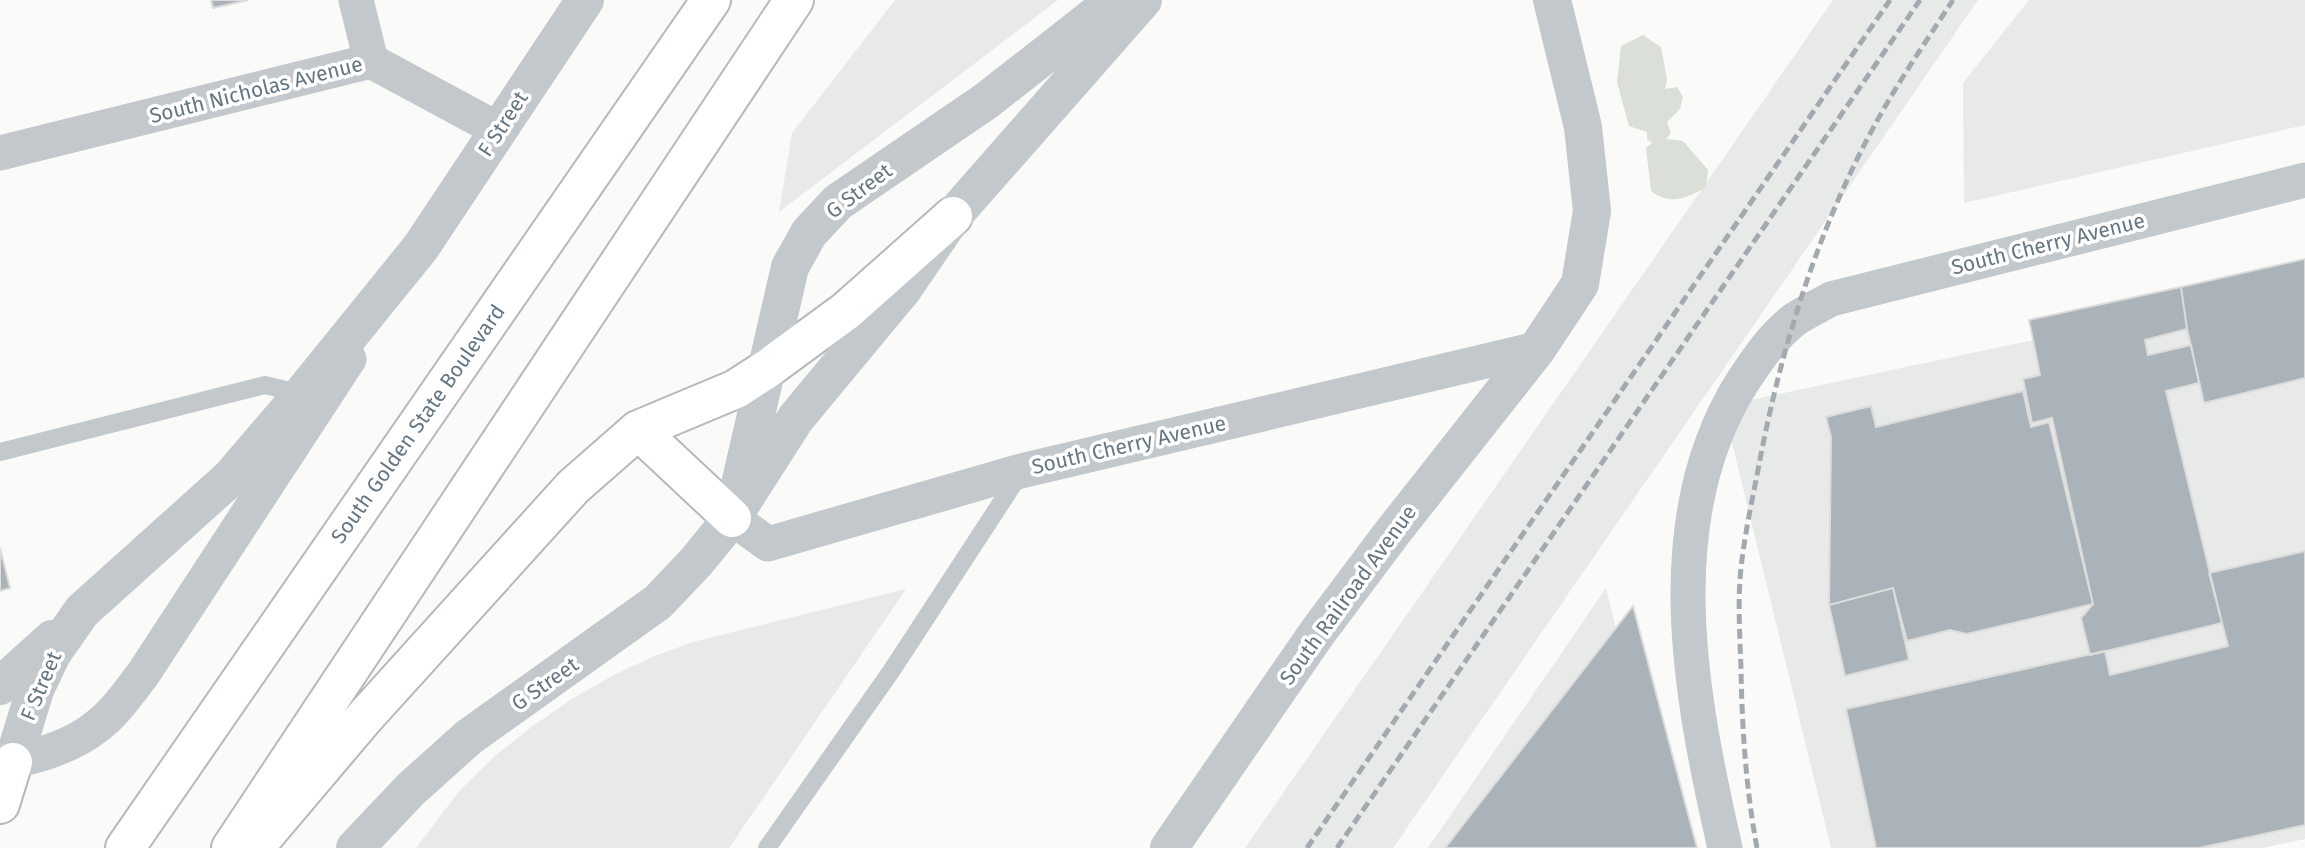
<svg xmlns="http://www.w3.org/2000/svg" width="2305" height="848" viewBox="0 0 2305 848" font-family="'Fira Sans',sans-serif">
	<rect width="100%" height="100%" fill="#fafaf8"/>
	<path fill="#e8e9e9" d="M895 0H1058L779 212 792 133Z
		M1833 0H1978L1393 848H1245Z
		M2029 0H2305V125L1964 203 1963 83Z
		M2305 282V839L2262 848H1831L1723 406Z
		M1606 588 1670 848H1428L1430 845Z
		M906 589 729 848H416L460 790 496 755 534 725 572 699 612 676 652 657 693 642Z"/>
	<path fill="#dadfd7" d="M1643 35 1661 47 1667 79 1665 89 1677 87 1683 97 1680 109 1667 122 1671 133 1666 139 1683 141 1708 170 1706 187C1688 198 1670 206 1651 191L1646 148 1652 143 1647 139V132L1629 126 1617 82 1621 46Z"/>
	<path fill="#aab3b9" stroke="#dcdcda" stroke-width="2" d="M211 0H248L213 8Z
		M2305 259V378L2204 403 2187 329 2181 287Z
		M2181 287 2187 329 2145 340 2148 355 2191 345 2199 383 2166 391 2222 623 2090 655 2081 618 2093 604 2052 418 2032 423 2023 379 2040 375 2029 320Z
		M2023 391 2031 427 2049 422 2093 604 1967 634 1950 630 1907 641 1893 588 1829 605 1831 437 1826 417 1871 406 1876 427Z
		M0 548 10 588 0 591Z
		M2305 551V825L2199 848H1876L1846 709 2105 651 2110 675 2228 646 2209 573Z
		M1893 588 1909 660 1845 676 1829 605Z
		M1633 606 1697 848H1445Z"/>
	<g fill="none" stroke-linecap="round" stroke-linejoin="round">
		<g stroke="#b4b9bd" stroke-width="42">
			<path id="motorway" d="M638 430 736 389 767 369 846 311 953 216
				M0 804 13 762
				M264 836 363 719 573 487 638 430 732 518
				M125 848 711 0
				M231 848 794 0"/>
		</g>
		<path stroke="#c3c8cc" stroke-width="18" d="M0 452 265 385 302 394
			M767 848 892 670 1020 474"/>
		<path stroke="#c3c8cc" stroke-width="35" d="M356 0 371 61
			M0 153 371 61 499 130
			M732 518 768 544 1021 471 1537 349
			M0 764C32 758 70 748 96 727 115 713 129 692 143 674L349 359
			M1725 848C1691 699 1655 519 1743 381 1757 360 1773 336 1794 320 1805 312 1819 306 1831 299L2305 180"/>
		<path stroke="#c3c8cc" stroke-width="38" d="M739 489 790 267 809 233 838 202 986 101 1115 0
			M0 686 52 639
			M13 762 35 690 52 654 82 611 230 478 302 394 421 247 585 0
			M355 848 411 789 469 737 658 602 696 562 732 518 796 418 903 289 953 216 1143 0
			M1169 848 1317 633 1392 533 1537 349 1580 284 1592 211 1583 127 1552 0"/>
		<use href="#motorway" stroke="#fff" stroke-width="38"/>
		<path stroke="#a2aab0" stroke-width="5" stroke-dasharray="10 5" stroke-linecap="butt" d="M1307 848 1890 0
			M1337 848 1920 0
			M1757 848C1746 789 1742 729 1741 669 1740 639 1738 609 1740 579 1743 542 1751 506 1758 470 1781 346 1820 221 1882 112 1904 73 1929 37 1953 0"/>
	</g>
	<g text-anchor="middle" stroke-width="7" stroke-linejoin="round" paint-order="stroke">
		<g font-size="21" fill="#657683" stroke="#fff">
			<text transform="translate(256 90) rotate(-14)" y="7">South Nicholas Avenue</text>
			<text transform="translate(503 124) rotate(-57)" y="7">F Street</text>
			<text transform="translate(859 191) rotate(-37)" y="7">G Street</text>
			<text transform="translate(2048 244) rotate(-14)" y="7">South Cherry Avenue</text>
			<text transform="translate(418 424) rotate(-55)" y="7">South Golden State Boulevard</text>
			<text transform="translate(1129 445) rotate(-13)" y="7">South Cherry Avenue</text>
			<text transform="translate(1348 595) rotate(-54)" y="7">South Railroad Avenue</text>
			<text transform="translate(545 684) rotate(-35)" y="7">G Street</text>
			<text transform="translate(41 686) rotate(-67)" y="7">F Street</text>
		</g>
	</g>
</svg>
